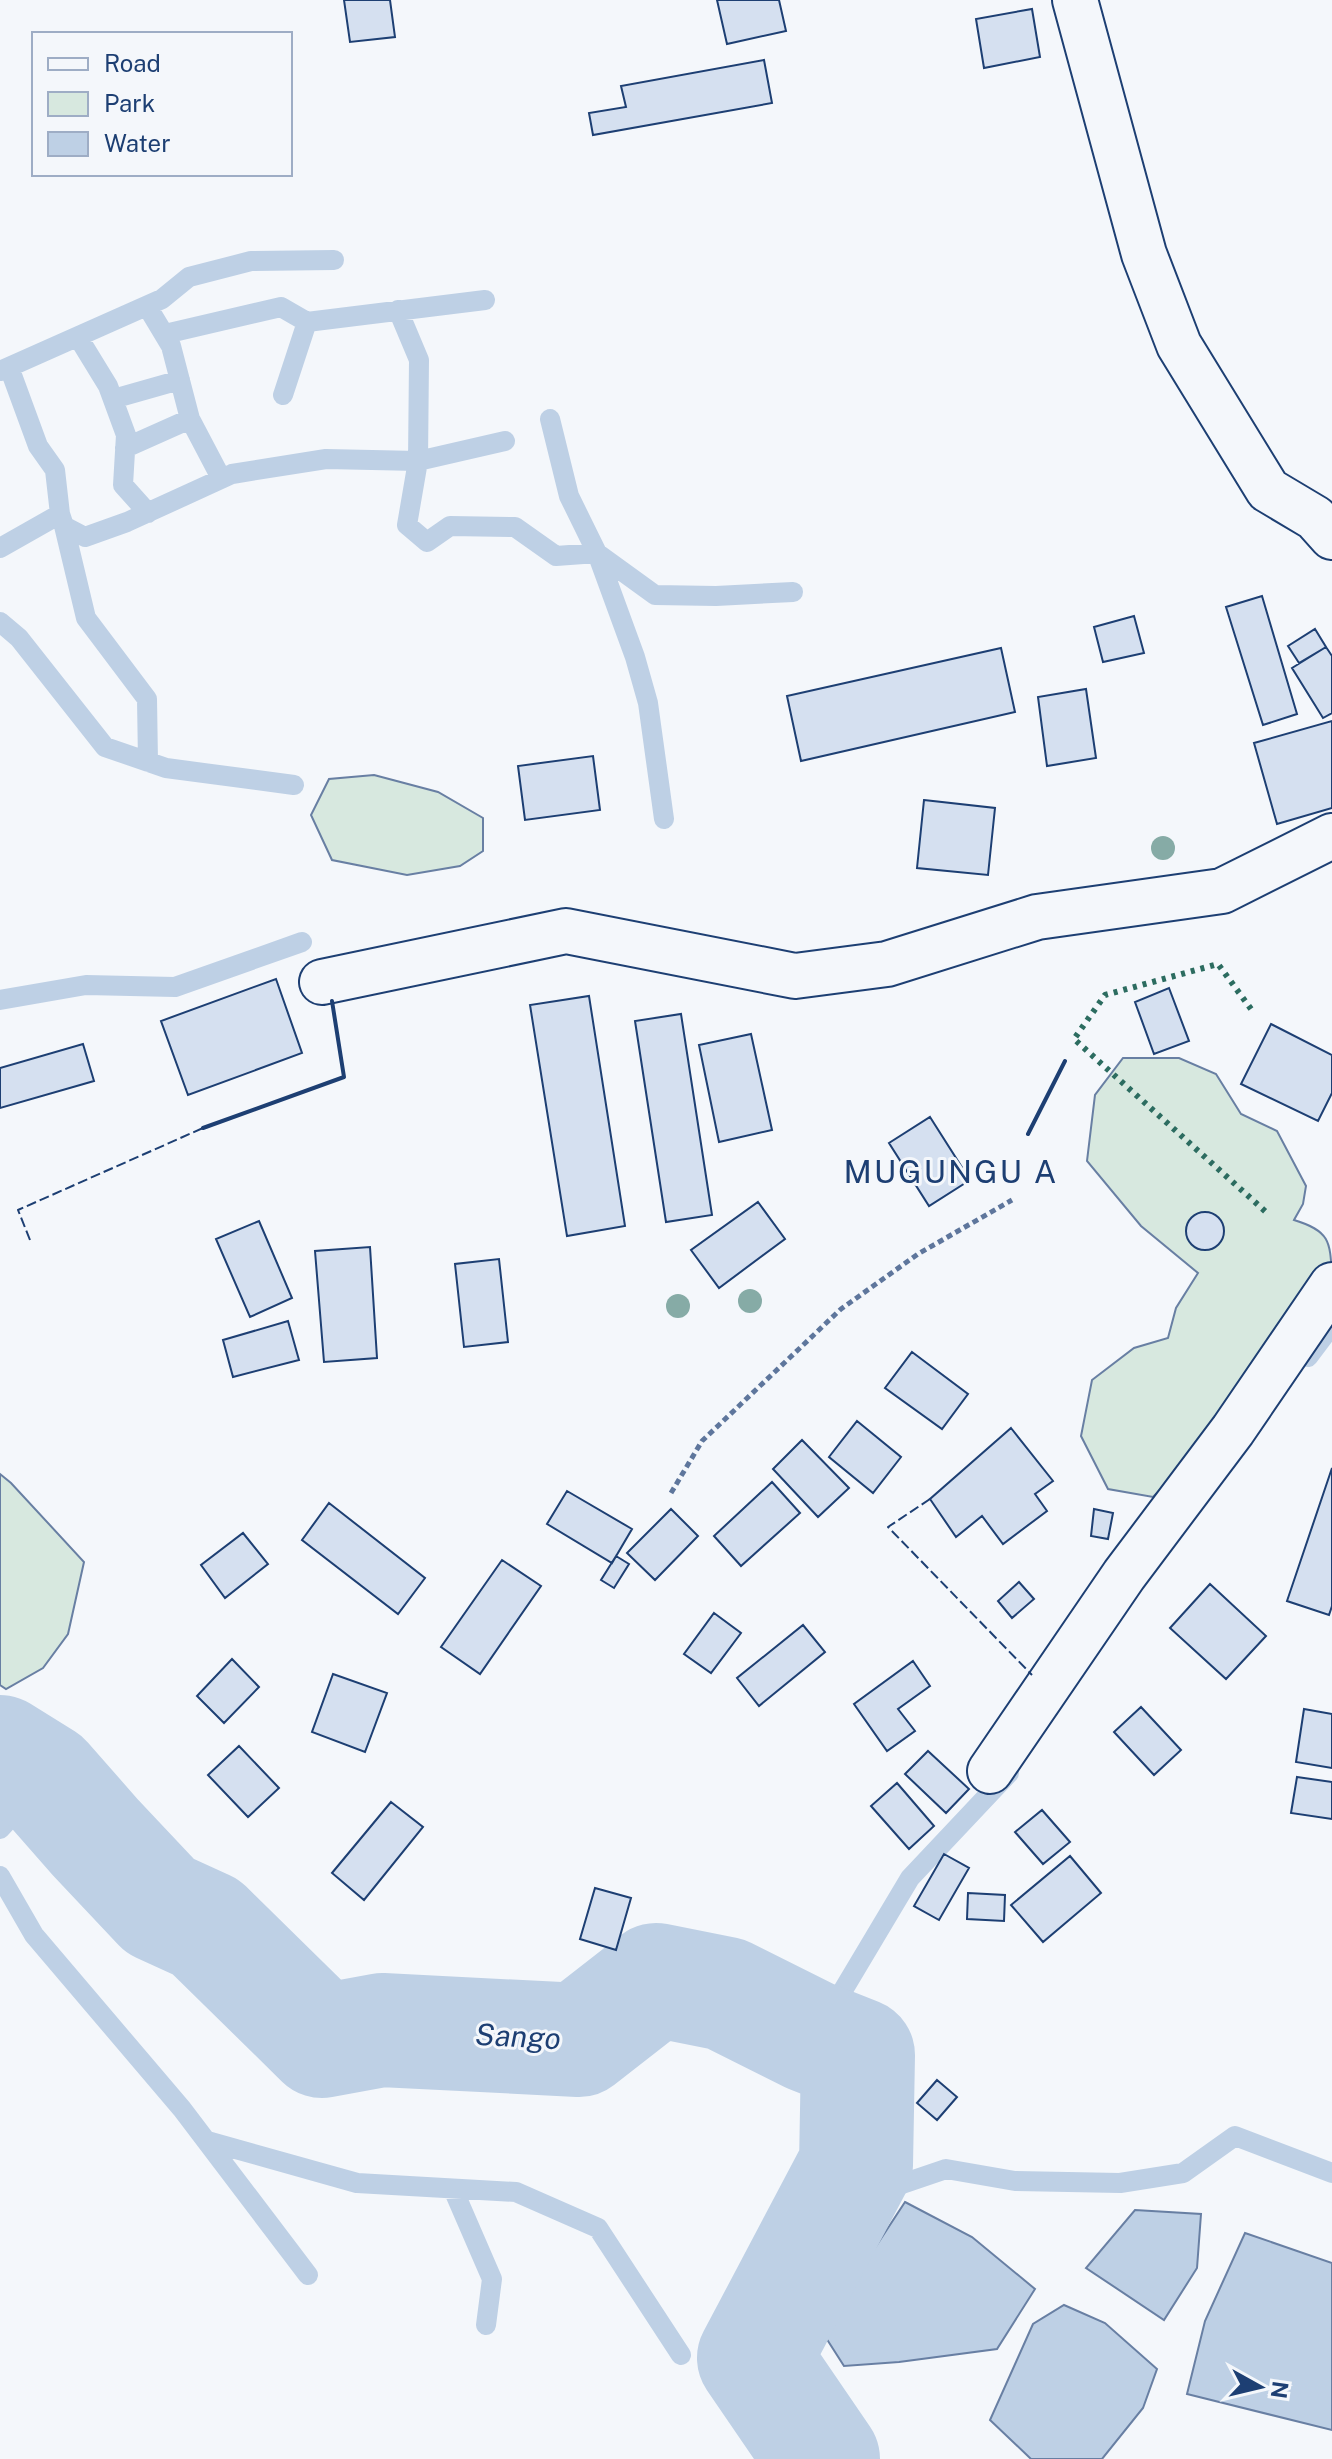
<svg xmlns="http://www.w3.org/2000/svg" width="1332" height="2459" viewBox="0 0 1332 2459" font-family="'Public Sans',sans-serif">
	<rect width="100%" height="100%" fill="#f4f7fb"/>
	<path fill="#d7e8df" stroke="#687fa3" stroke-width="2" d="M374 775 438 792 483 818V851L460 866 407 875 332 860 311 815 329 779Z
		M1123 1058H1179L1216 1074 1241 1114 1277 1131 1306 1186 1303 1204 1294 1220C1330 1231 1330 1241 1332 1276L1206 1443 1153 1497 1108 1489 1081 1436 1092 1380 1134 1348 1168 1338 1176 1308 1198 1273 1141 1226 1087 1161 1095 1095Z
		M0 1474 11 1483 84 1562 68 1634 43 1668 6 1689 0 1685Z"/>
	<path fill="#bed0e5" stroke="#687fa3" stroke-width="2" d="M905 2202 972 2237 1035 2289 997 2349 899 2362 844 2366 821 2330Z
		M1135 2210 1201 2214 1197 2268 1164 2320 1086 2268Z
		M1245 2233 1332 2263V2430L1187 2394 1205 2321Z
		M1064 2305 1105 2323 1157 2369 1143 2408 1102 2459H1031L990 2420 1033 2324Z"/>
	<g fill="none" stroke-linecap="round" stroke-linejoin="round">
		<path stroke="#bed0e5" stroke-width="20" d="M147 306 171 346 190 419 221 478
			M398 310 419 360 418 461 407 525 427 542 450 526 515 527 556 556 597 553 655 595 716 596 793 592
			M165 334 281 307 307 322 485 300
			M78 337 108 386 126 435 123 485 148 513
			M0 371 162 299 189 277 251 261 334 260
			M283 395 307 322
			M113 399 180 380
			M550 419 569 496 597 553 635 657 648 703 664 819
			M125 448 190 419
			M60 514 64 526 85 537 127 522 232 474 326 459 418 461 505 441
			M64 526 86 618 147 699 148 762
			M0 548 60 514 55 470 38 446 9 367
			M0 622 19 638 105 747 166 768 294 785
			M0 1000 86 985 175 987 302 942
			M1308 1357 1332 1325
			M0 1829 45 1780
			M0 1876 34 1935 182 2109 308 2275
			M810 2036 839 1997 910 1878 1009 1773
			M207 2141 357 2183 516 2192 598 2228 681 2355
			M453 2189 492 2279 486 2325
			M803 2268 861 2211 896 2186 946 2169 1015 2181 1120 2183 1183 2173 1235 2136 1332 2173"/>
		<path stroke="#bed0e5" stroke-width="114" d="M0 1752 45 1780 95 1837 160 1906 206 1927 322 2041 382 2030 579 2040 656 1980 726 1994 810 2036 858 2055 856 2165 754 2358 823 2459"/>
	</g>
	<path fill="#d5e0f0" stroke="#1d3f73" stroke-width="2" d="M344 0H390L395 37 350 42Z
		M717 0H779L786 31 727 44Z
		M1032 9 1040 57 984 68 976 19Z
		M764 60 772 103 593 135 589 113 626 107 621 86Z
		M1262 596 1297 714 1263 725 1226 607Z
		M1134 616 1144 653 1103 662 1094 627Z
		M1315 629 1326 647 1299 663 1288 646Z
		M1326 647 1332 656V713L1323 718 1292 668Z
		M1001 648 1015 712 801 761 787 696Z
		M1086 689 1096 758 1047 766 1038 697Z
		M1332 721V808L1277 824 1254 743Z
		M593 756 600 810 525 820 518 766Z
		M924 800 995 808 988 875 917 868Z
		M276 979 302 1053 188 1095 161 1021Z
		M1169 988 1189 1041 1154 1054 1135 1002Z
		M589 996 625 1226 567 1236 530 1005Z
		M681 1014 712 1215 666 1222 635 1021Z
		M1271 1024 1332 1055V1093L1318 1121 1241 1084Z
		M751 1034 772 1130 719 1142 699 1045Z
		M83 1044 94 1081 0 1108V1068Z
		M930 1117 970 1180 929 1206 889 1143Z
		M758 1202 785 1239 719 1288 691 1250Z
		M1186 1231a19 19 0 1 1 38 0a19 19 0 1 1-38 0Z
		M259 1221 292 1298 250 1317 216 1239Z
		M370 1247 377 1358 324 1362 315 1251Z
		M499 1259 508 1342 464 1347 455 1264Z
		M288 1321 299 1360 233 1377 223 1340Z
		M912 1352 968 1394 942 1429 885 1388Z
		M857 1421 901 1457 873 1493 829 1457Z
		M1011 1428 1053 1481 1035 1494 1047 1511 1003 1544 982 1516 956 1537 930 1499Z
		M802 1440 849 1488 818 1517 773 1469Z
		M1332 1468V1606L1329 1615 1287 1601Z
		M772 1482 800 1513 741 1566 714 1536Z
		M567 1491 632 1529 612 1563 547 1524Z
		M329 1503 425 1578 398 1614 302 1540Z
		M671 1509 698 1536 655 1580 627 1553Z
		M1094 1509 1113 1513 1108 1539 1091 1536Z
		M243 1533 268 1564 225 1598 201 1565Z
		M616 1556 629 1564 614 1588 601 1580Z
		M502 1560 541 1586 480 1674 441 1647Z
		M1019 1582 1034 1599 1012 1618 998 1601Z
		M1210 1584 1266 1636 1226 1679 1170 1628Z
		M714 1613 741 1633 711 1673 684 1654Z
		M803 1625 825 1652 759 1706 737 1678Z
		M232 1659 259 1687 224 1723 197 1696Z
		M913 1661 930 1686 898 1709 915 1731 887 1751 854 1704Z
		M333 1674 387 1693 365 1752 312 1732Z
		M1141 1707 1181 1750 1154 1775 1114 1732Z
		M1304 1709 1332 1714V1768L1296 1762Z
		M239 1746 279 1788 248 1817 208 1775Z
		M928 1751 969 1789 946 1813 905 1774Z
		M1297 1777 1332 1782V1819L1291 1813Z
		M897 1783 934 1826 909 1849 871 1806Z
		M391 1802 423 1827 364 1900 332 1873Z
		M1042 1810 1070 1842 1043 1864 1015 1832Z
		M944 1854 969 1868 939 1920 914 1906Z
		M1070 1856 1101 1893 1043 1942 1011 1905Z
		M595 1888 631 1898 616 1950 580 1939Z
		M968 1893 1005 1895 1004 1921 967 1919Z
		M937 2080 957 2097 937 2120 917 2103Z"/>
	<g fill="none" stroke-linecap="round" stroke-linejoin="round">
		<g stroke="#1d3f73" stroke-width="48">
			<path id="minor" d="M1075 0 1144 254 1179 345 1268 490 1315 518 1332 537
				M322 982 566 931 795 976 887 964 1037 917 1222 891 1332 836
				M990 1771 1124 1575 1233 1430 1332 1285"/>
		</g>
		<path stroke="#5e769c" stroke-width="5" stroke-dasharray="6 4" stroke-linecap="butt" d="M671 1493 702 1441 841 1309 918 1254 1012 1200"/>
		<use href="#minor" stroke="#f4f7fb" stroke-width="44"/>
		<path stroke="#2c6c60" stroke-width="6" stroke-dasharray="4 6" stroke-linecap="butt" d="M1251 1009 1218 964 1105 995 1074 1039 1266 1212"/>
		<path stroke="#1d3f73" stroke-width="2" stroke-dasharray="10 4" stroke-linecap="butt" d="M30 1240 18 1210 203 1128
			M930 1499 888 1527 1032 1675"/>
		<path stroke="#1d3f73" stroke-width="4" d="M203 1128 344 1077 332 1001
			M1028 1134 1065 1061"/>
	</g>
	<g fill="#86aba6">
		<circle cx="1163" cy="848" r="12"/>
		<circle cx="750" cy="1301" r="12"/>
		<circle cx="678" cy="1306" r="12"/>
	</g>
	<g text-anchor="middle" stroke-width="6" stroke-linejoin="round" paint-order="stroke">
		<g font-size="30" font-style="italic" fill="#1d3f73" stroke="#f4f7fb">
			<text transform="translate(518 2037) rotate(3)" y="10">Sango</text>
		</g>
		<g font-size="32" letter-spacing="2" fill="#1d3f73" stroke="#f4f7fb">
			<text x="951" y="1183">MUGUNGU A</text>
		</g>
	</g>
	<rect x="32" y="32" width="260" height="144" fill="#f4f7fb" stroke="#9eadc5" stroke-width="2"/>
	<rect x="48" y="58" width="40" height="12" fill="#f4f7fb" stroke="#9eadc5" stroke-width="2"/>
	<text x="104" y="72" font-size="24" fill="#1d3f73">Road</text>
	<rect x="48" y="92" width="40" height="24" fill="#d7e8df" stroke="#9eadc5" stroke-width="2"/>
	<text x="104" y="112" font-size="24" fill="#1d3f73">Park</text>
	<rect x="48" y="132" width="40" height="24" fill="#bed0e5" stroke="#9eadc5" stroke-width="2"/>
	<text x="104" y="152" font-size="24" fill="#1d3f73">Water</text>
	<g transform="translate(1260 2387) rotate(98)" stroke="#f4f7fb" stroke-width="6" paint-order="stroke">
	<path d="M0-6L14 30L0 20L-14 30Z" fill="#1d3f73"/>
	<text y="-12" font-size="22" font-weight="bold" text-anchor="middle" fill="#1d3f73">N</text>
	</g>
</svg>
